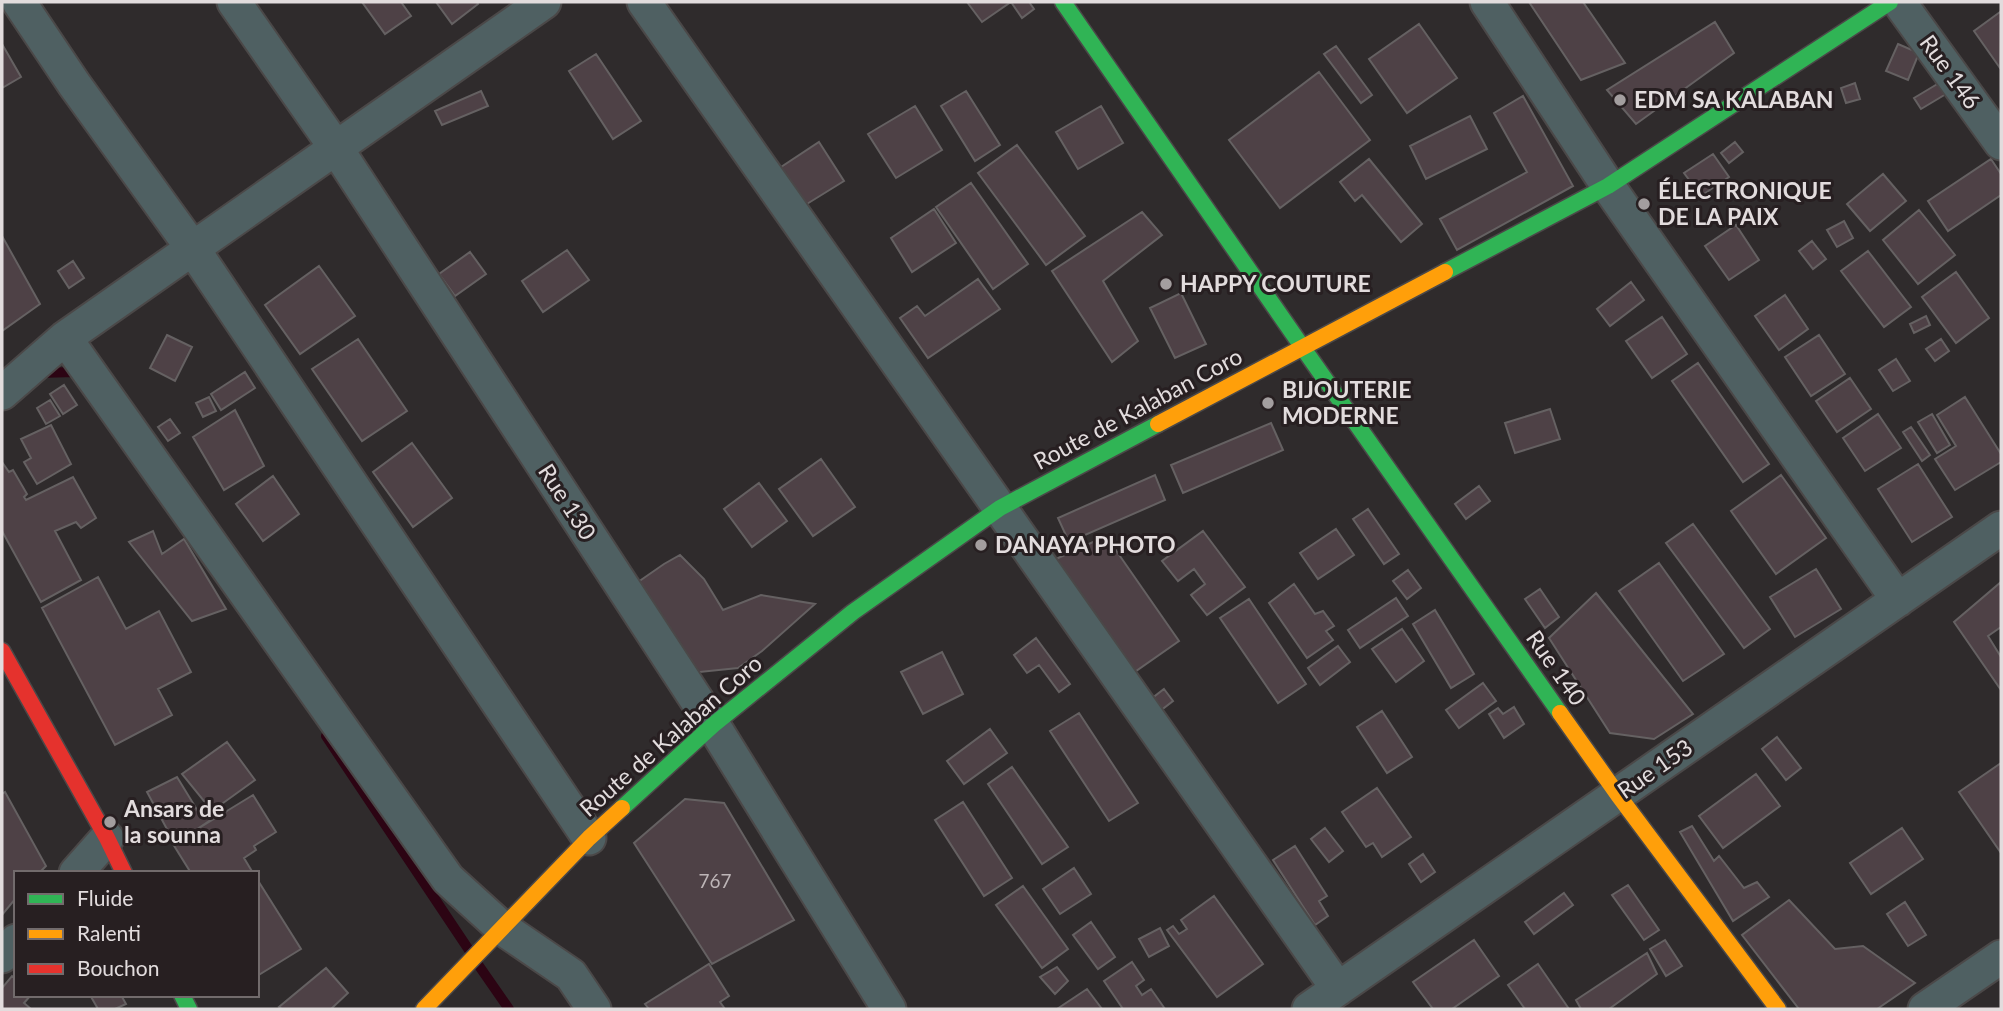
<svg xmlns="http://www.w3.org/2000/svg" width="2003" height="1011" viewBox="0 0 2003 1011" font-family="Lato,sans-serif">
	<rect width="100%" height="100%" fill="#2f2b2c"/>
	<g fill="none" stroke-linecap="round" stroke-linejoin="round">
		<path stroke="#2c0413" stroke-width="10" d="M37 373 75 372 79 378
			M326 736 469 950
			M477 963 509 1009"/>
	</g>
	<path fill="#4e4146" stroke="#656162" stroke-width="2" d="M362 2H401L411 16 385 34Z
		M436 2H477L478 4 452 24Z
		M967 2H1029L1034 9 1022 18 1011 2 982 22Z
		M1529 2H1583L1625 63 1581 80Z
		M2000 12 2001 13 2000 68 1974 31Z
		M1715 22 1734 53 1636 124 1607 90Z
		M1419 24 1457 78 1407 113 1369 59Z
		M2 44 21 77 2 88Z
		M1898 44 1919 53 1908 80 1886 71Z
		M1336 46 1372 95 1361 103 1324 54Z
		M596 54 641 121 613 139 569 71Z
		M1319 72 1370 140 1280 208 1229 140Z
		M1855 83 1860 99 1846 103 1841 88Z
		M1939 83 1946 94 1921 109 1914 98Z
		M481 91 488 106 442 125 435 111Z
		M966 91 1000 145 975 161 941 106Z
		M1523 96 1573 186 1457 250 1440 219 1527 172 1494 113Z
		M915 106 942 150 896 178 868 134Z
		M1101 106 1123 143 1078 169 1056 132Z
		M1470 116 1487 149 1426 179 1410 146Z
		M819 142 844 181 802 207 778 169Z
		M1735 142 1743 152 1729 163 1721 153Z
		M1017 145 1085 236 1046 265 978 173Z
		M1713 154 1729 177 1701 196 1684 173Z
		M1369 159 1422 224 1401 242 1362 195 1355 201 1340 182Z
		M1991 159 2001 174V195L1948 231 1928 201Z
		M1883 174 1906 201 1870 231 1847 204Z
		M971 183 1028 264 993 289 936 207Z
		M934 209 956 243 912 272 891 238Z
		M1919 210 1955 255 1918 284 1883 240Z
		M1142 212 1162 235 1103 281 1138 341 1112 362 1052 271Z
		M1844 221 1853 238 1837 247 1827 230Z
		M1736 225 1759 260 1729 280 1705 246Z
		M2 236 40 304 2 331Z
		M1812 241 1826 259 1813 269 1799 251Z
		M567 250 589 280 543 312 522 281Z
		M1868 251 1911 307 1884 327 1841 271Z
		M470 252 486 274 455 296 439 274Z
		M73 261 84 278 69 288 58 271Z
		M319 266 355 316 300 354 265 305Z
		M1956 272 1989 318 1956 343 1922 297Z
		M978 279 1000 309 928 358 900 318 917 306 925 316Z
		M1631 282 1644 300 1610 326 1597 309Z
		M1181 293 1206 344 1175 358 1150 308Z
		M1785 295 1808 329 1779 350 1755 316Z
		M1926 316 1930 325 1914 333 1910 324Z
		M1662 317 1687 354 1652 378 1626 341Z
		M167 335 192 347 175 381 150 368Z
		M1819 335 1845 374 1811 396 1785 357Z
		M358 339 407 411 362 441 312 369Z
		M1941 339 1949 351 1935 361 1926 349Z
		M1896 359 1910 381 1893 391 1879 370Z
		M1698 363 1769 464 1743 482 1672 381Z
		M245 372 255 388 221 410 211 394Z
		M1850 378 1871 409 1837 432 1816 401Z
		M64 385 77 405 63 414 50 394Z
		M209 397 216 411 203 417 196 403Z
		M1965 397 2001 454V462L1955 490 1935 459 1956 446 1937 415Z
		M50 400 60 416 46 424 37 408Z
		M1550 409 1560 439 1515 453 1505 423Z
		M235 410 264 466 224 490 193 437Z
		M1878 414 1901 448 1865 471 1843 438Z
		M1932 414 1950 445 1937 453 1918 422Z
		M170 419 180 433 168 441 158 427Z
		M1271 423 1283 450 1183 493 1171 465Z
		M51 425 71 464 37 484 24 462 31 458 21 439Z
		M1911 427 1930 455 1922 461 1903 432Z
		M412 443 452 498 413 527 373 472Z
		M821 459 855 507 813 536 779 489Z
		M2 462 9 472 13 470 27 494 24 497 26 500 73 477 96 518 81 528 76 522 55 531 81 580 41 602 2 531Z
		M1918 464 1952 517 1912 542 1878 489Z
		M1155 475 1165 500 1069 542 1058 518Z
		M1781 475 1826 538 1776 574 1731 511Z
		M273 476 299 514 263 541 236 504Z
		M759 483 787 521 752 547 724 509Z
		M1479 486 1490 501 1466 519 1455 504Z
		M1368 509 1399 554 1384 564 1353 519Z
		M1693 524 1770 629 1744 648 1666 543Z
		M1336 529 1354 555 1318 579 1300 553Z
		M153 531 162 554 184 539 226 609 192 621 129 542Z
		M1203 531 1245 587 1207 615 1191 595 1205 584 1194 569 1178 581 1162 561Z
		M1106 536 1179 641 1126 678 1043 565Z
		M680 555 704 579 723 610 761 595 815 604 762 651 738 668 690 673 628 589 664 564Z
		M1659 563 1724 654 1683 681 1619 591Z
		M1816 569 1841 609 1795 637 1770 597Z
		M1408 570 1421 588 1407 599 1393 581Z
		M98 577 126 629 159 611 191 672 158 689 172 715 115 745 42 608Z
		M2001 582V627L1988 636 2001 657V690L1954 622Z
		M1294 584 1315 614 1323 611 1334 626 1326 631 1333 640 1307 658 1269 603Z
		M1540 589 1559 617 1545 628 1525 599Z
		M1596 593 1693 714 1654 739 1610 733 1549 638Z
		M1396 598 1408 616 1360 648 1348 630Z
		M1249 599 1306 684 1278 703 1220 618Z
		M1435 610 1474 674 1451 688 1413 624Z
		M1402 629 1424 661 1396 682 1372 649Z
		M1036 638 1070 684 1059 692 1039 665 1027 673 1014 655Z
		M1338 646 1350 662 1320 685 1308 668Z
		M942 652 963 694 923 714 901 672Z
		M1483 683 1496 701 1459 728 1446 710Z
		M1164 689 1173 701 1160 711 1151 699Z
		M1514 707 1524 724 1504 738 1489 714 1498 708 1503 714Z
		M1382 711 1412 757 1387 773 1357 727Z
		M1079 713 1138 803 1109 821 1050 731Z
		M990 729 1007 753 964 784 947 761Z
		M1777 737 1801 768 1786 780 1762 749Z
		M227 742 255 780 212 811 182 774Z
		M2001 763V853L1959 792Z
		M1012 767 1068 847 1042 864 988 784Z
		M1756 774 1780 806 1723 848 1699 816Z
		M177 777 199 813 206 809 212 819 175 844 147 792Z
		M1377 788 1411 837 1382 857 1373 843 1366 847 1342 812Z
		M5 792 46 866 39 873H16V898L2 915V794Z
		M253 795 276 832 254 846 256 850 244 858 253 873H191L173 844Z
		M685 799 724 803 794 920 712 964 634 843Z
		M963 802 1012 878 984 896 935 820Z
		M1692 826 1714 861 1719 856 1744 888 1757 882 1769 897 1733 921 1680 832Z
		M1325 828 1343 851 1329 862 1311 839Z
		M1902 828 1923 859 1871 894 1850 863Z
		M1295 846 1327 896 1319 901 1328 916 1315 925 1273 860Z
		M1423 854 1435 872 1421 882 1409 864Z
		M1074 868 1091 894 1060 914 1043 889Z
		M257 879 301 949 257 976Z
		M1628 885 1659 930 1644 940 1612 895Z
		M1023 886 1068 949 1042 968 996 905Z
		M1564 893 1573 905 1534 934 1525 922Z
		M1214 896 1263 964 1217 997 1167 930 1173 926 1179 934 1187 929 1181 920Z
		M1789 900 1835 949 1863 946 1915 983 1877 1009H1799L1742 935Z
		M1905 902 1926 935 1908 946 1887 914Z
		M1091 922 1115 957 1098 969 1073 935Z
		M1160 928 1169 946 1149 957 1139 939Z
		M1474 940 1499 976 1452 1009H1433L1413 982Z
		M1665 940 1682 966 1666 976 1650 949Z
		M1647 953 1657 974 1609 1009H1581L1576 1000Z
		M1132 962 1144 980 1136 986 1142 995 1151 989 1165 1009H1123L1104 981Z
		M709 964 729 996 720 1002 725 1009H649L645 1004Z
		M1538 964 1569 1009H1525L1508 985Z
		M1057 967 1068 981 1055 994 1040 977Z
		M326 968 348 993 331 1009H282L279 1007Z
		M12 976 16 979V995H31L24 1003 31 1009H2V988Z
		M1087 989 1102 1009H1057Z
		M90 995H121L126 1004 115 1009H98Z"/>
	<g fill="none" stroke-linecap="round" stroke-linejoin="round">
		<g stroke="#4b4848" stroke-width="37">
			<path id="street" d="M19 2 74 84 193 249 589 838
				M234 2 336 148 713 725 889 1009
				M644 2 1338 989
				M1487 2 1608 186 1898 600
				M1899 2 2001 143
				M65 338 448 879 502 928 571 975 594 1009
				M2 393 65 338 544 2
				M76 873 107 838
				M2 956 16 941
				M1309 1009 2001 528
				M1925 1009 2001 957"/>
		</g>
		<g stroke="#4b4848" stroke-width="19">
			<path id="fast" d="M1063 2 1303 348 1560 713
				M1445 272 1608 186 1890 2
				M622 808 713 725 853 612 1000 508 1158 424
				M182 995 189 1009"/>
		</g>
		<g stroke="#4b4848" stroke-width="19">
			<path id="slow" d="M1158 424 1445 272
				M1560 713 1618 795 1778 1009
				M424 1009 589 838 622 808"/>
		</g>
		<g stroke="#4b4848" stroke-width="19">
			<path id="jam" d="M2 651 107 838 124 873"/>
		</g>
		<use href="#street" stroke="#4f6062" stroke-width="33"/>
		<use href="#fast" stroke="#30b455" stroke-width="16"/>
		<use href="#slow" stroke="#ff9f0a" stroke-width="16"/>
		<use href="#jam" stroke="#e5322d" stroke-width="16"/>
	</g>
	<g fill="#a39e9f" stroke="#271f21" stroke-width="2.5">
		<circle cx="1620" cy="100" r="7"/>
		<circle cx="1644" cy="204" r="7"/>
		<circle cx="1166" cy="284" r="7"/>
		<circle cx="1268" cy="403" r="7"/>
		<circle cx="981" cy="545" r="7"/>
		<circle cx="110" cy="822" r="7"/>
	</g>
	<g text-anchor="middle" stroke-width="6" stroke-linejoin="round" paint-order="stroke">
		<g font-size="19" fill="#bdb5b7">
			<text x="715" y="888">767</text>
		</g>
		<g font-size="23" fill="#e2dcdd" stroke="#271f21">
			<text transform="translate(1950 72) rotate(54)" y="8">Rue 146</text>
			<text transform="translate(1138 409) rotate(-28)" y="8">Route de Kalaban Coro</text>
			<text transform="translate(567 502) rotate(57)" y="8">Rue 130</text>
			<text transform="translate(1556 668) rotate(55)" y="8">Rue 140</text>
			<text transform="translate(671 736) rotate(-41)" y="8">Route de Kalaban Coro</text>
			<text transform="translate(1655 769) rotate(-35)" y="8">Rue 153</text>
		</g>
		<g font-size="23" font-weight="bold" fill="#e2dcdd" stroke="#271f21" text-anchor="start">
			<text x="1634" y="108">EDM SA KALABAN</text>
			<text x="1658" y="199">ÉLECTRONIQUE<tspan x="1658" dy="26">DE LA PAIX</tspan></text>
			<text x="1180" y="292">HAPPY COUTURE</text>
			<text x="1282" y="398">BIJOUTERIE<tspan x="1282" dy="26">MODERNE</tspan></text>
			<text x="995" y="553">DANAYA PHOTO</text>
			<text x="124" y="817">Ansars de<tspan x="124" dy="26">la sounna</tspan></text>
		</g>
	</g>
	<rect width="2003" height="1011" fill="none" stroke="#e2dcdd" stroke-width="7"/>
	<rect x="14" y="871" width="245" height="126" fill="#271f21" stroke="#726b6c" stroke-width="2"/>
	<rect x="28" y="894" width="35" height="10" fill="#30b455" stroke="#726b6c" stroke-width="2"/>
	<text x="77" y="906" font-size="21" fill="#e2dcdd">Fluide</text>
	<rect x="28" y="929" width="35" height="10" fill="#ff9f0a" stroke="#726b6c" stroke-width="2"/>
	<text x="77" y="941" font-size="21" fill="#e2dcdd">Ralenti</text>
	<rect x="28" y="964" width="35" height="10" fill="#e5322d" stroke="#726b6c" stroke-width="2"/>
	<text x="77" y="976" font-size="21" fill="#e2dcdd">Bouchon</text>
</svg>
